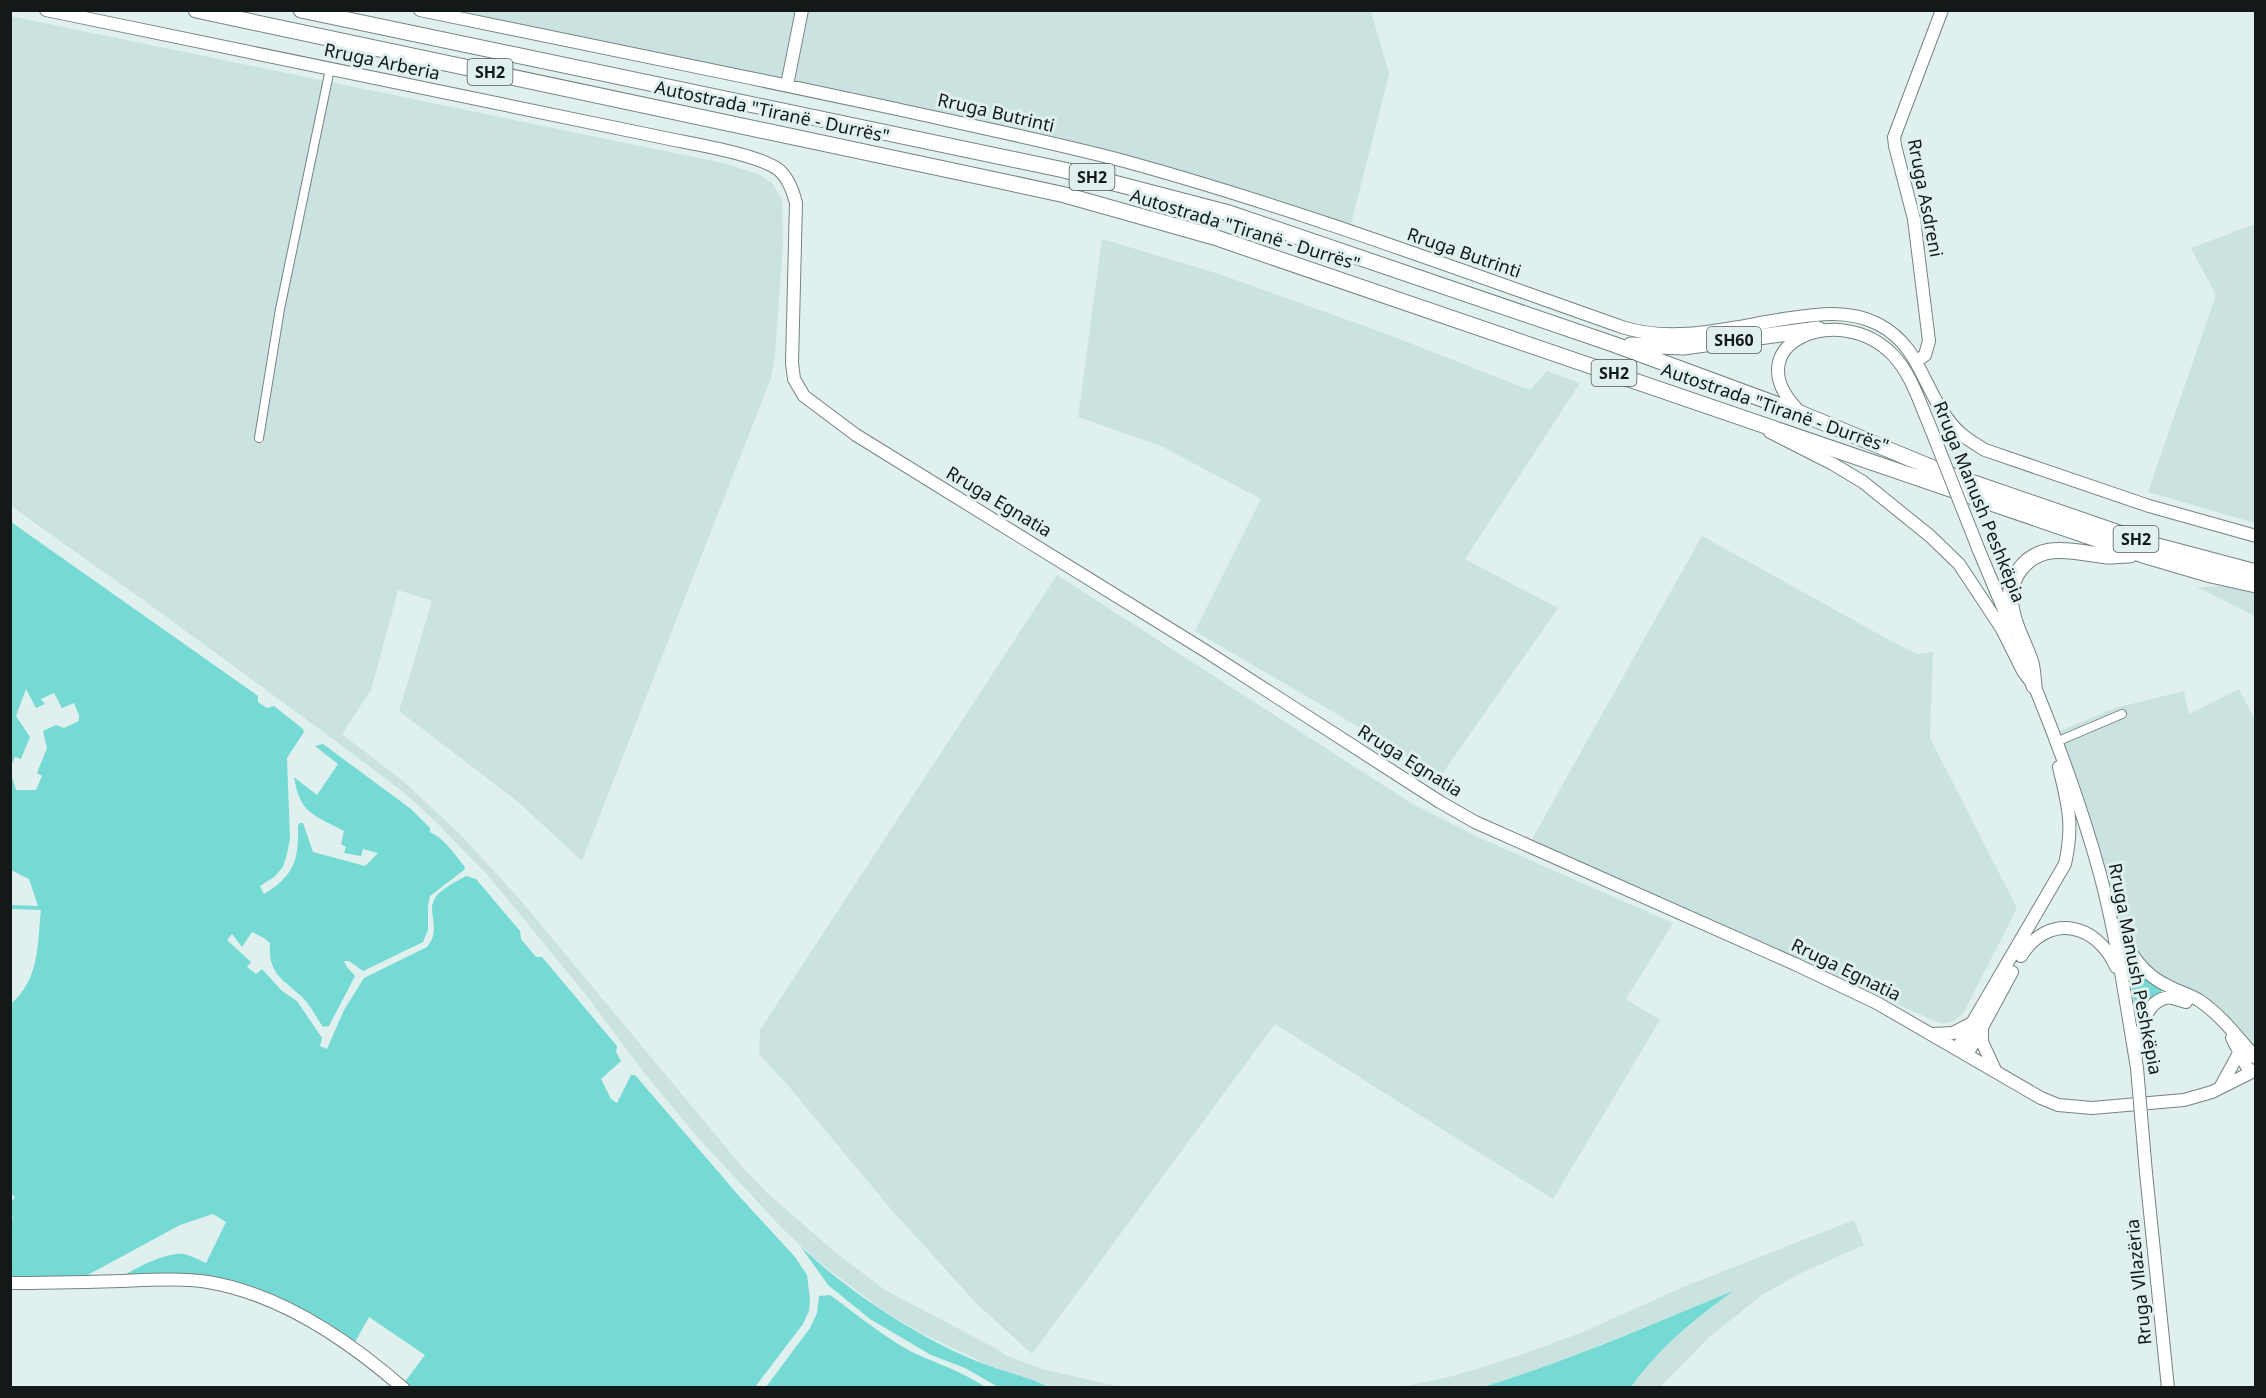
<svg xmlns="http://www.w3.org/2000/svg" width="2266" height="1398" viewBox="0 0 2266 1398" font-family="'Noto Sans',sans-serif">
	<rect width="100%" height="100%" fill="#e0f0ee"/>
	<path fill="#cae3e0" d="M420 11H1371L1389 74 1349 232 1123 161Z
		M10 16 723 163 758 174 772 183 782 200 783 245 775 355 771 378 582 861 517 801 399 711 432 601 398 590 371 690 342 734 403 781 462 836 522 902 744 1169 767 1193 835 1252 885 1290 997 1349 1007 1356 1042 1369 1121 1387H1048L1037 1382 988 1365 921 1333 885 1312 811 1256 780 1226 699 1139 642 1070 586 995 491 879 436 822 402 791 318 728 146 602 11 506Z
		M2255 224H2256L2255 523 2148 492 2216 295 2191 248Z
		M1102 239 1219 274 1384 333 1530 390 1547 371 1580 383 1465 559 1558 608 1440 777 1369 733 1195 631 1261 499 1161 446 1078 417Z
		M1702 536 1891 641 1917 654 1933 652 1930 738 2017 908 1963 1014 1954 1021 1942 1024 1746 939 1532 839Z
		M1057 575 1411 803 1482 839 1673 923 1626 999 1660 1020 1553 1199 1275 1024 1032 1354 976 1303 890 1208 790 1088 759 1054 760 1030Z
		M2227 586 2255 593V616L2197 587Z
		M2239 689 2256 722 2255 1058 2229 1026 2161 983 2119 930 2053 734 2115 708 2184 691 2189 714Z
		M1854 1220 1864 1245 1799 1274 1762 1295 1708 1338 1660 1387H1631L1658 1353 1680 1330 1730 1293 1530 1373 1483 1387 1397 1388 1453 1376 1518 1356 1583 1332 1688 1285Z"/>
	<path fill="#74dad3" d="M11 522 258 696V702L267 708 274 706 303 729 304 732 287 758 290 838 287 854 283 867 274 877 260 886 264 894C294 876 299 860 298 825L300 823H303L313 852 365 866 378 853 363 849 361 856 344 853 346 847 341 844 344 831C314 815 300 814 294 777L317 795 338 764 315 746 323 744 411 809 430 828V832C445 839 454 854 465 867L464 870 430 896 428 906V930L423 942 363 971 349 961H344L347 967 355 976 329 1026 323 1027C316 1017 310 1004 301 996 281 978 268 973 270 943L264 938 252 932 242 947 232 934 227 940 251 962 247 967 256 974 262 969 282 991 297 1001 322 1038 320 1046 327 1049 344 1010 364 978 427 947C442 929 427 914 434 900 439 889 456 882 466 876L476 879 520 931 521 939 536 957H542L617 1046 616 1052 621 1061 601 1079 611 1099 617 1103 631 1075H635L739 1196 795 1257 807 1275 810 1300 809 1311 803 1324 755 1387H410L404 1383 425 1355 369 1317 355 1342 308 1314 237 1282 193 1278 119 1279C132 1269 167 1252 183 1254 190 1255 199 1260 206 1263L226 1222 213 1214 180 1225 84 1277 11 1278 10 1220 13 1218 11 1214V1201L15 1198 10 1191 11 1004C40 978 37 946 41 910L11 909V905L38 906 29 879 11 870V774L16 790H36L42 776 37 773 47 748 43 731 56 725 64 728 79 721V715L74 703 62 708 54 693 41 699 45 704 36 708 26 689 16 716 30 737 21 759 15 757 11 766Z
		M2127 958 2136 968 2163 990 2143 1009 2137 1022Z
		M801 1247C850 1293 924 1342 987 1365 1008 1373 1029 1377 1048 1387H998L965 1368 931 1355 870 1319 828 1285Z
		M1733 1291C1691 1322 1662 1345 1631 1387H1483C1569 1361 1650 1325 1733 1291Z
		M830 1295C852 1311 874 1329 898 1344 925 1361 958 1368 985 1387H766L810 1328 817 1313 819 1296Z"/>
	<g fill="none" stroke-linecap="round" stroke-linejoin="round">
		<g stroke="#758382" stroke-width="10">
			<path id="street" d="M259 438 280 309 330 69
				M2056 742 2122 714"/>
		</g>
		<g stroke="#758382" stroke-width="14">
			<path id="secondary" d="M46 10 665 138C693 144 758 154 779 170 788 178 793 191 796 203L792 363 794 379 804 396 856 435 1204 650 1440 802 1475 822 1795 964 1877 1003 2041 1098 2058 1105 2092 1108 2184 1100 2212 1092 2256 1070
				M420 10C578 43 735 74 892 108 969 125 1047 141 1124 161 1292 207 1457 269 1622 327 1674 344 1732 327 1784 319 1817 314 1848 309 1878 324 1919 345 1922 385 1947 418 1957 433 1970 441 1985 450L2149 506 2256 536
				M787 85 802 10
				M1917 361 1925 355 1929 341 1914 219 1895 146 1894 137 1942 10
				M1799 411C1733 345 1839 299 1893 355 1911 374 1919 401 1929 424
				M1770 432 1833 464 1863 482 1930 536 1959 564 2002 629 2023 671 2034 686
				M1978 548 2011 627
				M2032 680C2058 743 2082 808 2100 874 2117 938 2126 1003 2137 1068
				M2116 925C2130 953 2141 974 2170 987 2180 992 2191 995 2200 1001 2222 1016 2238 1038 2256 1058
				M2021 956C2048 913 2096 922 2116 967
				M1982 1028V1042L1995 1070
				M1932 1034 1953 1033 1972 1023
				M2232 1038 2247 1067 2252 1072
				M1957 1049 2065 864C2074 823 2068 806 2059 767
				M1967 1055 2012 972
				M2137 1055C2143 1032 2141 1002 2169 997L2186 1002
				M2221 1086 2239 1053
				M2146 1173 2168 1388
				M10 1283C47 1283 84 1282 121 1281 149 1280 180 1278 208 1282 280 1294 348 1340 403 1388"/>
		</g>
		<g stroke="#758382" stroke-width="17">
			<path id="highway" d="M196 10 1010 183 1065 195 1214 237 2143 555 2211 575 2256 585
				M301 10 1064 170 1229 213 1613 344 1800 413 1945 473 2154 545 2256 572
				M1631 345 1683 347 1818 329
				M2034 686C2033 678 2033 670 2031 663 2026 646 2015 629 2012 611 2008 596 2011 580 2021 568 2043 540 2078 553 2107 556 2115 556 2123 555 2130 555"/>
		</g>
		<use href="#street" stroke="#fff" stroke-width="8"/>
		<use href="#secondary" stroke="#fff" stroke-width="12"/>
		<use href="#highway" stroke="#fff" stroke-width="15"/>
		<g stroke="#758382" stroke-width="14" stroke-linecap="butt">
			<path id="secondary-bridge" d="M1929 424 1978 548
				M2137 1068 2146 1173"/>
		</g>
		<use href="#secondary-bridge" stroke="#fff" stroke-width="12"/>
	</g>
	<g text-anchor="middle" stroke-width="6" stroke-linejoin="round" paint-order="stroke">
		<g fill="#e0f0ee" stroke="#505958" stroke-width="1.5">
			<rect x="467.5" y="59" width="45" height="26" rx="4.5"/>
			<rect x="1069.5" y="164" width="45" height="26" rx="4.5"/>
			<rect x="1707" y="327" width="54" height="26" rx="4.5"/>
			<rect x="1591.5" y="360" width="45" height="26" rx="4.5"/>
			<rect x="2113.5" y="526" width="45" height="26" rx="4.5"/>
		</g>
		<g font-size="16" font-weight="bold" fill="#131818">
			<text x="490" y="78">SH2</text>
			<text x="1092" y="183">SH2</text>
			<text x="1734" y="346">SH60</text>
			<text x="1614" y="379">SH2</text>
			<text x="2136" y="545">SH2</text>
		</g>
		<g font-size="18" fill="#131818" stroke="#e0f0ee">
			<text transform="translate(382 62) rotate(12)" y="6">Rruga Arberia</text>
			<text transform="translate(772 112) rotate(12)" y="6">Autostrada "Tiranë - Durrës"</text>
			<text transform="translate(996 113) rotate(13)" y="6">Rruga Butrinti</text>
			<text transform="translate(1925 198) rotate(79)" y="6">Rruga Asdreni</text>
			<text transform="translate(1245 230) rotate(17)" y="6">Autostrada "Tiranë - Durrës"</text>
			<text transform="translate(1464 253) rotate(19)" y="6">Rruga Butrinti</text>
			<text transform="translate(1775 408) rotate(19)" y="6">Autostrada "Tiranë - Durrës"</text>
			<text transform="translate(999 502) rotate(31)" y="6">Rruga Egnatia</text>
			<text transform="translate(1979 502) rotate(68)" y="6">Rruga Manush Peshkëpia</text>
			<text transform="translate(1410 761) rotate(32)" y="6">Rruga Egnatia</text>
			<text transform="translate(2135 969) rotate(79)" y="6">Rruga Manush Peshkëpia</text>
			<text transform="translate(1846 970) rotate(26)" y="6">Rruga Egnatia</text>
			<text transform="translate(2139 1282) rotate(-96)" y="6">Rruga Vllazëria</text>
		</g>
	</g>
	<rect width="2266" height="1398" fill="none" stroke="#131818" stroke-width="24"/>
</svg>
